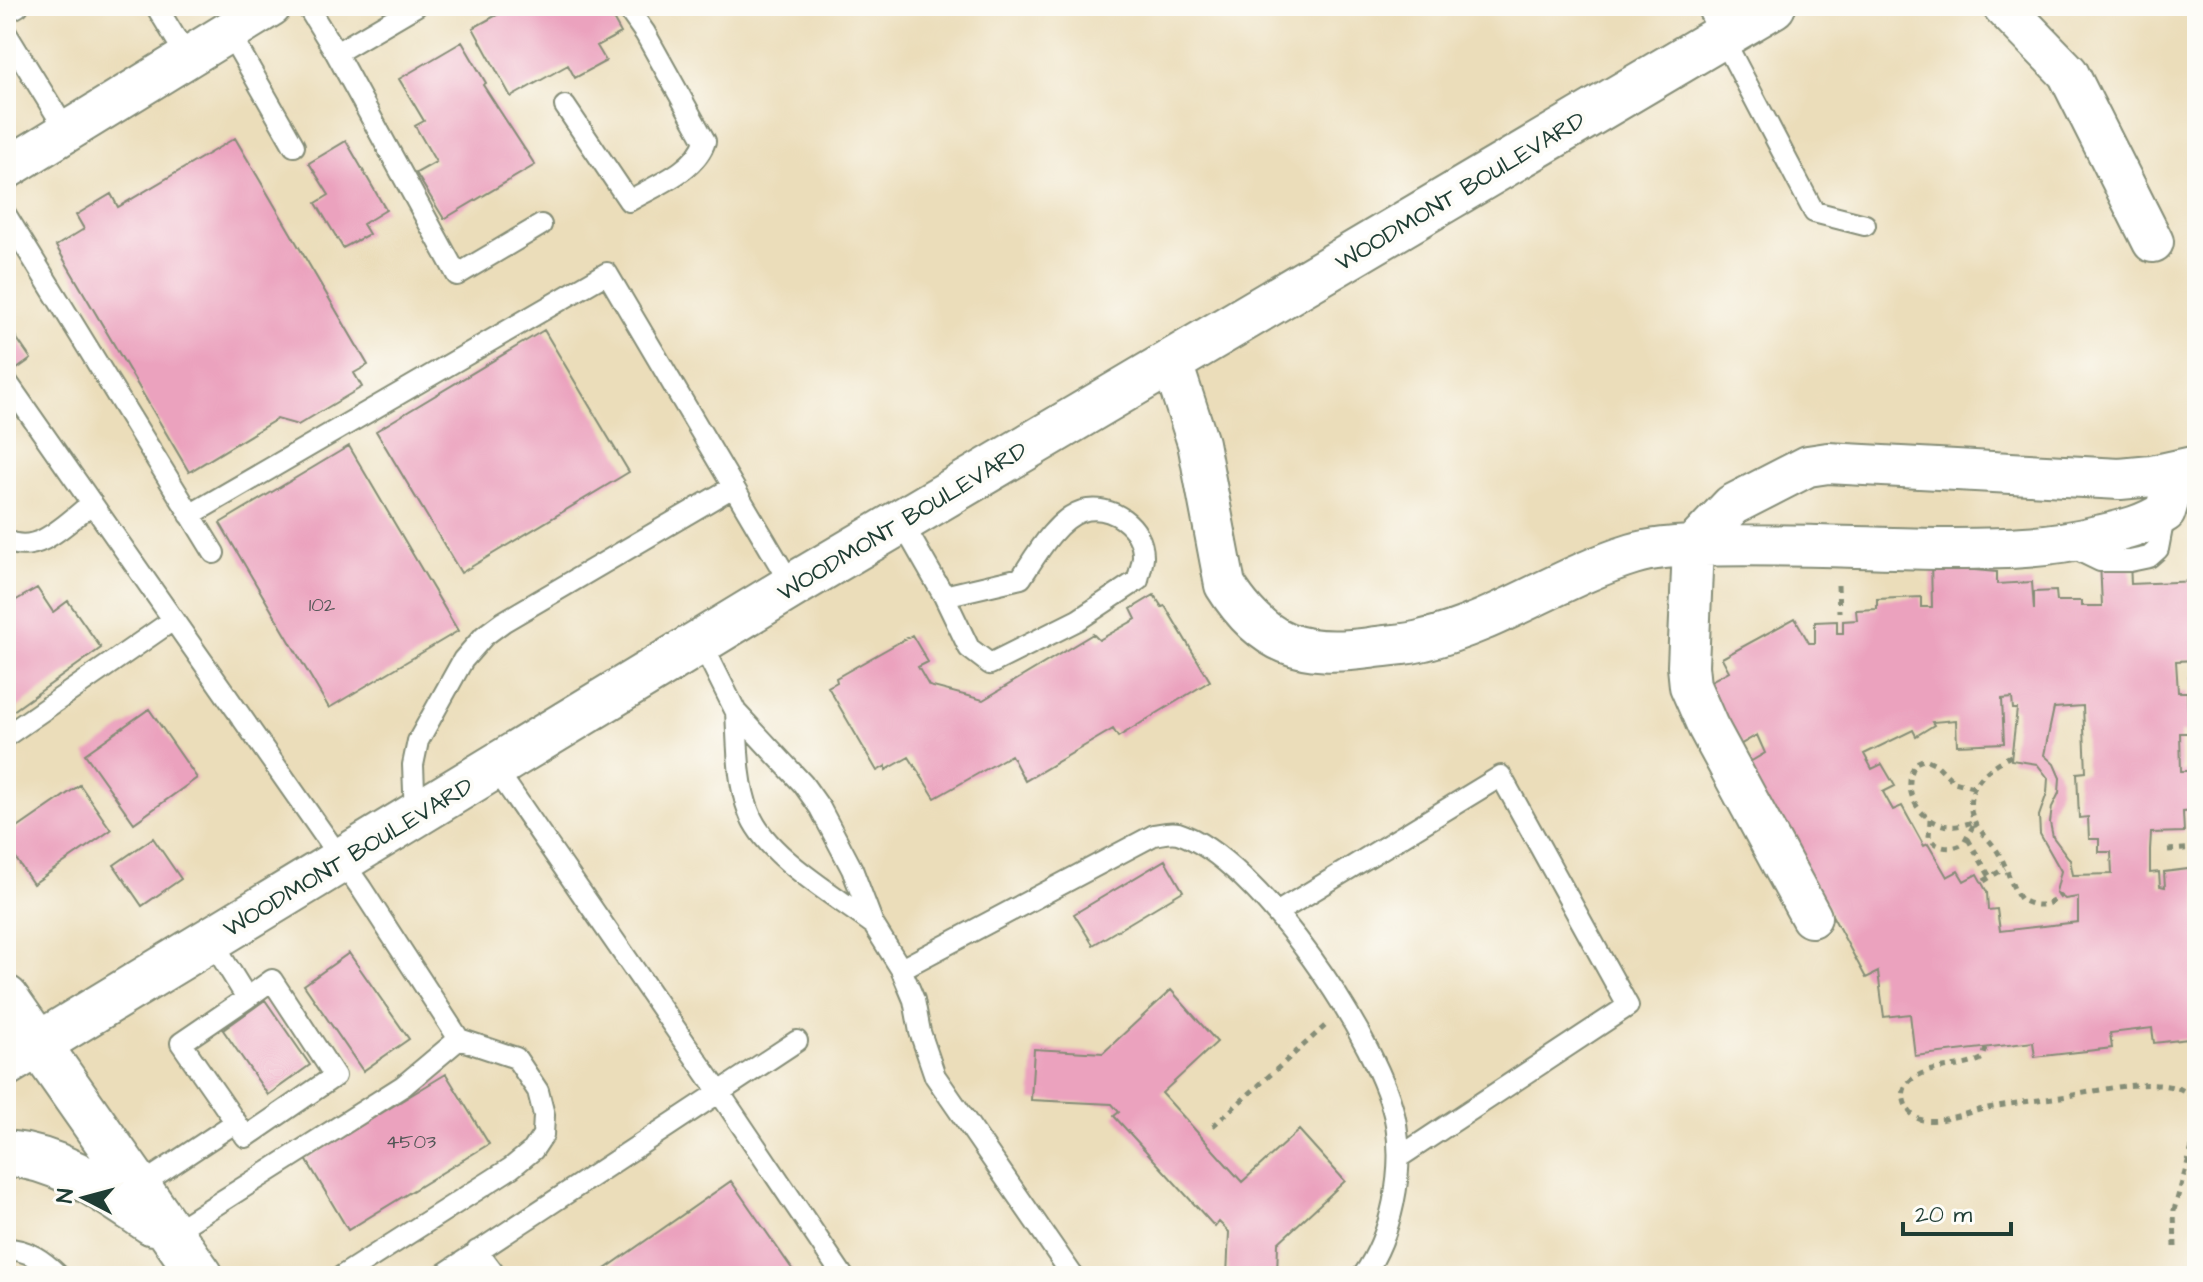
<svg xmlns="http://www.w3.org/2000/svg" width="2203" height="1282" viewBox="0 0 2203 1282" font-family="'Architects Daughter',sans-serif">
	<rect width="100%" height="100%" fill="#fdfcf7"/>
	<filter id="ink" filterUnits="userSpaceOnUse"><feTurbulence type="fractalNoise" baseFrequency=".0125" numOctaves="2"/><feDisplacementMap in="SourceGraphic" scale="16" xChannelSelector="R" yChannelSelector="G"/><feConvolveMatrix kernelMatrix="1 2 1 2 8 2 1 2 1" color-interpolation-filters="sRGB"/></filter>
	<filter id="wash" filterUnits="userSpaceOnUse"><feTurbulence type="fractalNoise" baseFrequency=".006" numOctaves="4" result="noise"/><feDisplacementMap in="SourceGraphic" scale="32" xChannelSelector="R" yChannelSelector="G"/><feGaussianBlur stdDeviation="1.8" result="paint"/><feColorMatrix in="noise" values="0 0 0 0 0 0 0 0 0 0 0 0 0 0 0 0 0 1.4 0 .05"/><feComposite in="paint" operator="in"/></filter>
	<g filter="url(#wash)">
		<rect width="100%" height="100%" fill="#ebddba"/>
		<g id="blocks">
			<path fill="#eba2be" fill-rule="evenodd" d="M513 6H606L621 33 597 46 606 61 575 78 568 65 511 97 473 28Z
				M462 42 486 83 483 85 535 165 444 219 416 173 436 162 415 126 424 121 399 79Z
				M235 138 368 365 354 373 362 387 298 425 277 419 189 472 56 246 84 229 76 215 111 194 118 207Z
				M346 141 386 210 363 224 369 234 343 248 316 203 329 195 309 163Z
				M9 327 31 359 10 374 6 383V329Z
				M544 330 629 472 461 573 376 431Z
				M349 446 458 631 329 708 220 523Z
				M1931 559 1963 569 1997 572V584L2032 582 2034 610V592L2056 591 2057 601H2081V606H2102L2100 561H2130L2131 584 2197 581V660L2176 661 2178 692H2187L2189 733H2180L2181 771H2191L2193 811 2183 812 2184 832 2151 833 2150 850V873L2159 872 2160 886 2165 887 2164 872 2197 868V1038L2154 1043 2152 1028 2110 1033 2112 1048 2035 1057 2033 1042 1915 1056 1910 1014 1884 1017 1878 972 1866 978 1825 902 1743 766 1765 753 1757 735 1736 747 1704 685 1729 671 1722 658 1795 618 1809 643H1815V622L1837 621V633H1843V621L1857 620 1856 610 1877 609V599L1921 597V607H1932ZM2012 698 2013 709H2017L2011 760 2037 764 2048 778 2047 793 2039 816 2040 834 2061 871 2056 892 2065 899 2078 897V922L2000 931 1997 909 1988 910 1987 892 1977 874 1964 881 1958 871 1947 877 1928 844 1924 846 1902 806 1893 810 1883 792 1895 786 1882 764 1872 769 1864 754 1913 730 1916 736 1934 725 1932 722 1956 720 1957 745 2004 743 2002 699ZM2083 706 2086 772 2077 773 2079 818 2088 817 2089 839H2099V852H2111L2112 874 2073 875 2070 860 2053 837 2050 823 2052 807 2059 793 2060 778 2054 764 2044 755 2054 708Z
				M37 588 53 612 68 601 101 648 6 716V606Z
				M1154 595 1162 607 1165 606 1210 681 1118 737 1113 729 1025 781 1011 755 935 798 909 757 886 770V766L877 771 828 687 837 682 836 678 912 635 928 662 918 667 929 686 983 700 1093 634 1099 640 1136 619 1131 609Z
				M149 709 197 778 134 823 85 754Z
				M80 785 111 830 33 884 6 844V836Z
				M153 838 181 879 142 906 114 865Z
				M1165 860 1183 891 1093 945 1074 914Z
				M349 953 409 1039 363 1071 304 985Z
				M1171 990 1217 1042 1162 1093 1242 1182 1299 1130 1345 1181 1278 1243 1277 1276H1227L1229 1232 1219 1222 1215 1227 1114 1116 1119 1112 1112 1104 1031 1100 1034 1049 1103 1053Z
				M265 1000 310 1065 268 1095 223 1030Z
				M446 1074 489 1144 348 1230 306 1159Z
				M731 1181 797 1276H595Z"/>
		</g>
	</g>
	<g filter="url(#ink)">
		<use href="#blocks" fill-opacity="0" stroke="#858d77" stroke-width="2"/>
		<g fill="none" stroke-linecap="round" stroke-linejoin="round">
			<g stroke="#858d77" stroke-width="24">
				<path id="service" d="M156 6 187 57
					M307 6 336 53
					M416 6 336 53 457 275 541 225
					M1706 6 1814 212 1865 225
					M6 13 18 6
					M229 32 294 146
					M6 33 67 132
					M565 106 629 201C654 186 696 171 705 141L645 33 626 6
					M6 215 214 553
					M7 382 361 888 459 1039 516 1058 538 1091 544 1115 543 1135 533 1150 511 1168 342 1276
					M190 515 607 273 792 586
					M901 521 944 596 969 648 990 664 1078 620 1138 580C1139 573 1143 563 1143 556 1143 526 1111 503 1082 511 1056 519 1035 557 1021 578L944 596
					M6 540C36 558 69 521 92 503
					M2069 546 2100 561H2130L2149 557 2158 549 2165 512
					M701 642 736 712 803 784 820 808 852 869 873 924 901 969 914 1000 920 1032 935 1076 1073 1276
					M736 712C738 744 737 781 749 812 764 855 836 896 873 924
					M6 736 173 620
					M495 768 719 1092 843 1276
					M415 816 413 765 418 741 463 660 484 636 503 622 733 487
					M1278 912 1501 776 1628 1006 1401 1156
					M211 940 247 998 181 1043 246 1137 335 1076 272 980 247 998
					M901 969 1154 835C1161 834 1170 831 1178 833 1257 858 1383 1045 1396 1124 1404 1173 1392 1235 1363 1276
					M138 1187 236 1122
					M170 1234 403 1086 459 1039
					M6 1249C28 1249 44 1261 59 1276
					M477 1251 496 1276
					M441 1276 797 1041"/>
			</g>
			<g stroke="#858d77" stroke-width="44">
				<path id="minor" d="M2003 6 2068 73 2153 242
					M6 169 271 6
					M1171 360 1198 443 1225 585C1263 646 1302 657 1370 648 1388 645 1407 645 1424 640 1498 622 1561 576 1633 554 1653 548 1673 547 1693 546L1688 666 1690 686 1708 727 1811 917
					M1693 546 1732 505 1808 466 1828 463 2120 479 2152 476 2197 466
					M1693 546C1775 543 1856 548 1938 549 1996 549 2046 549 2102 535 2125 530 2145 525 2165 512L2177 472"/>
			</g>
			<g stroke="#858d77" stroke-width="48">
				<path id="primary" d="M6 998 201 1276
					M6 1064 792 586 1773 6
					M6 1153C65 1159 105 1191 153 1223"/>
			</g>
			<path stroke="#858d77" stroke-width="5" stroke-dasharray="6 6" stroke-linecap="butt" d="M1838 585 1839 612
				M2197 670H2190L2197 838
				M2011 756C1984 769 1959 793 1976 824 1983 835 1993 843 1999 854 2008 868 2010 885 2020 899 2035 908 2048 907 2060 896
				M1973 787 1954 782 1936 764 1925 759 1916 763C1899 790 1920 823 1949 826 1958 827 1967 824 1975 821
				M1930 819 1929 838C1937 849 1954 851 1964 843L1975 822
				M1968 839 1990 877
				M2168 850 2197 848
				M1984 881 2005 868
				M1986 1048 1983 1058C1961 1071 1929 1063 1909 1082 1896 1094 1908 1118 1923 1120 1942 1123 1965 1113 1983 1109 2011 1103 2040 1100 2068 1096 2102 1090 2143 1079 2177 1088 2185 1090 2191 1096 2197 1102
				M1213 1126 1326 1025
				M2175 1247 2174 1210 2197 1130"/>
			<use href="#service" stroke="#fff" stroke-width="20"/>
			<use href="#minor" stroke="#fff" stroke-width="40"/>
			<use href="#primary" stroke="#fff" stroke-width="44"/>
		</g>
	</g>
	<g text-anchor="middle" stroke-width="8" stroke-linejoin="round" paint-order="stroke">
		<g font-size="20" fill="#525656">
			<text x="322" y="611">102</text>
			<text x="411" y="1148">4503</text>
		</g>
		<g font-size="24" fill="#1f3d34" stroke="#fdfcf7">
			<text transform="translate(1460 191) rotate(-31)" y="8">WOODMONT BOULEVARD</text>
			<text transform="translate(902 521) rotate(-31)" y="8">WOODMONT BOULEVARD</text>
			<text transform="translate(348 857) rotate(-31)" y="8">WOODMONT BOULEVARD</text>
		</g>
	</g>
	<rect width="2203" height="1282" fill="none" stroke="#fdfcf7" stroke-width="32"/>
	<g transform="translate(84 1198) rotate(276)" stroke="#fdfcf7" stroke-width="6" paint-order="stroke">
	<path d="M0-6L14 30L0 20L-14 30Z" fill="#1f3d34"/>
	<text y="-12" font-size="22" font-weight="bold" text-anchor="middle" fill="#1f3d34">N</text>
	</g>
	<path d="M1903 1222v12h108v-12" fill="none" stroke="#1f3d34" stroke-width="4"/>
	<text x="1915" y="1222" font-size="24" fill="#1f3d34" stroke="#fdfcf7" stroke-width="6" paint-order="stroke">20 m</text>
</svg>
